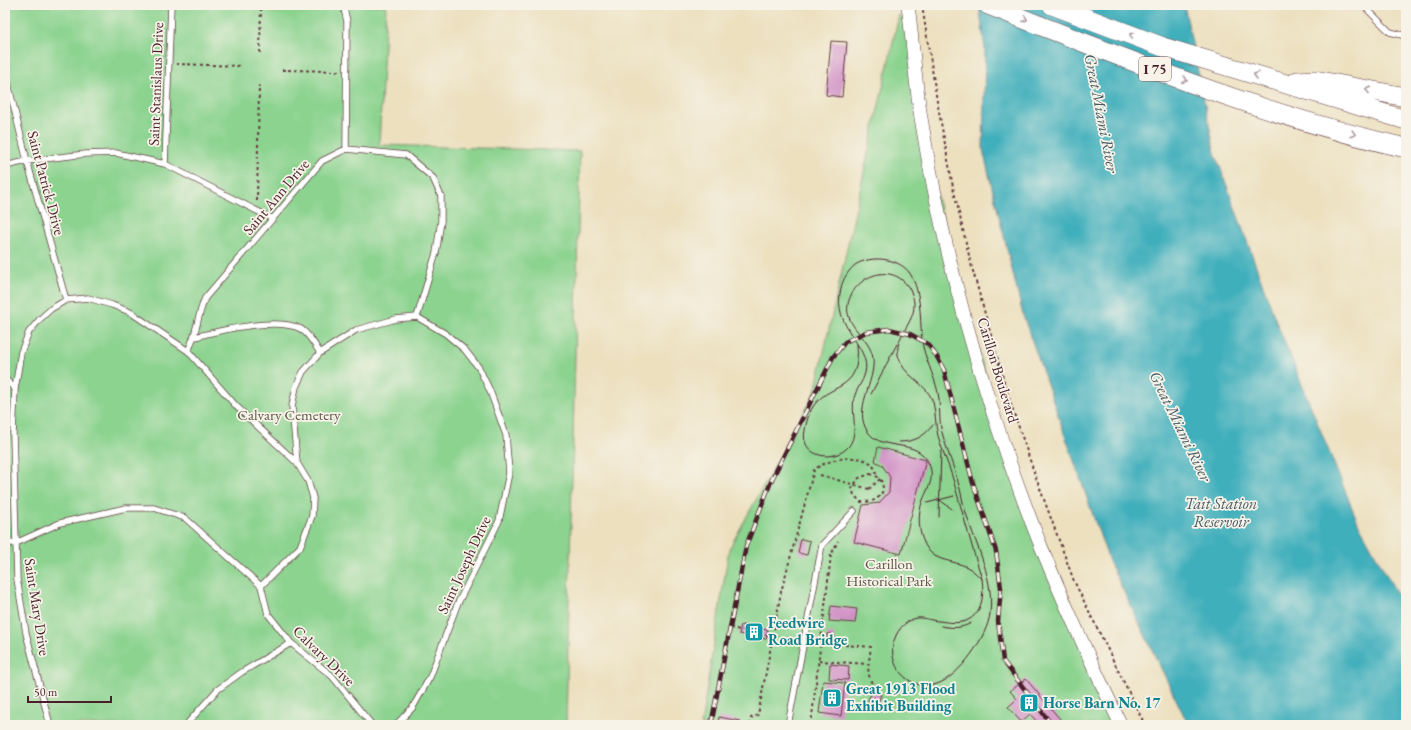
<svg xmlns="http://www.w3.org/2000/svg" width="1411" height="730" viewBox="0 0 1411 730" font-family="'EB Garamond',serif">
	<rect width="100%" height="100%" fill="#f7f3e8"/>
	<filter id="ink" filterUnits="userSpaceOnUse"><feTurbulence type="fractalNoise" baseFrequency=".025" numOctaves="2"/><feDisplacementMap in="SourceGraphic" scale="8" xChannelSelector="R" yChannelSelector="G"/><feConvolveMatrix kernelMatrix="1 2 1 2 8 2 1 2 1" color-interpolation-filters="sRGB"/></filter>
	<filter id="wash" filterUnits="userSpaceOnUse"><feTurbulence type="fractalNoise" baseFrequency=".012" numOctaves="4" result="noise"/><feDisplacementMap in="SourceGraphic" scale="16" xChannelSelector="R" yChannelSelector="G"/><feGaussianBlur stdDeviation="0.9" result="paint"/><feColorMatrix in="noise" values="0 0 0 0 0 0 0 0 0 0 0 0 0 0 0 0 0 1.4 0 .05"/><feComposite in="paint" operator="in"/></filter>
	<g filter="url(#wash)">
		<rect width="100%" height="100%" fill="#ece0bf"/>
		<path fill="#8bd38f" stroke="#6a795d" d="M5 5H386L379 145 580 151 566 725H5Z
			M899 15 910 23 935 190 1008 456 1121 725H701L729 549 815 392Z"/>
		<path fill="#40afbc" stroke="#456774" d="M979 5H1184L1215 153 1276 321 1359 525 1406 610V725L1188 724 1109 561 1023 315 983 150 985 49Z"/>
		<g id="blocks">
			<path fill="#d08ec5" d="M831 41 847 42 842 97 826 95Z
				M878 447 926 460 901 554 854 542 863 505 879 503 889 492 890 477 882 465 875 461Z
				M801 539 810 541 807 555 798 553Z
				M831 606 857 609 855 623 829 621Z
				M741 625 768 630 766 639 739 634Z
				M827 634H834V641H827Z
				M830 664 849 666 848 680 829 679Z
				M1026 679 1065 725H1040L1030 714 1021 722 1008 707 1017 699 1010 691Z
				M823 681 845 683 841 716 819 713Z
				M872 691 881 695 876 707 867 703Z
				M719 717 740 721 739 725H718Z"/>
		</g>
	</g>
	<g filter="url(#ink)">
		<use href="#blocks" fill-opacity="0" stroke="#623c41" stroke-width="1"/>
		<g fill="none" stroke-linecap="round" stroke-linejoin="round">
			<g stroke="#623c41" stroke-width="7">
				<path id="service" d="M343 5 347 21 346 149
					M1290 5V6
					M1363 5 1390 32 1406 36
					M1404 5 1406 7
					M5 71 27 161 66 300
					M165 164 171 5
					M5 166 27 161 86 154 116 153 165 164 273 219
					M195 337C221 330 277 317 301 329 309 334 315 345 320 353
					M188 351C197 333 197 317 205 298L322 161 346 149 406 155 433 178 441 196V221L436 253 417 317
					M5 379 15 389
					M5 543H16L60 523 126 508H154L185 518 261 586
					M261 586 300 547 312 516 313 498 308 481 297 463 292 406 296 387 303 372 320 353 356 330 396 319 417 317
					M261 586 268 614 291 643 332 676 372 725
					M50 725 26 633 17 579 13 434 15 389 21 352 29 332 40 319 51 309 66 300 88 298 112 305 130 312 188 351 236 406 297 463
					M186 725 217 690 242 672 291 643
					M396 725 413 707 430 677 457 605 499 521 509 473 506 435 490 391 479 368 465 350 446 334 417 317
					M788 725 822 545 854 511"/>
			</g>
			<g stroke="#623c41" stroke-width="14">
				<path id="tertiary" d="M908 5C913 43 915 81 921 118 942 248 980 386 1027 510 1054 583 1087 654 1121 725"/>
			</g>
			<g stroke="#623c41" stroke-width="20">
				<path id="motorway" d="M988 5C1123 58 1264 116 1406 148
					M1052 5 1163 47 1406 120
					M1297 81 1315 80 1406 97"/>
			</g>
			<path stroke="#623c41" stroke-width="2" stroke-dasharray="3 3" stroke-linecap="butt" d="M922 5 937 101 953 187 971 264 1007 392 1035 475 1074 581 1145 725
				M260 53 261 5
				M176 64 241 66
				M282 70 339 71
				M257 201 259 85
				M870 474C880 476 883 481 883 490 879 501 871 502 861 502L854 495 852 488 859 478Z
				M869 489 880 479
				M730 628 773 636
				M821 643 871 647C869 664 864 676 877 690
				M819 661 869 664
				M750 725 751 718 758 715 781 592 814 470C826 460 854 453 869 462 874 465 875 470 877 475
				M811 725 831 555 838 541"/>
			<use href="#service" stroke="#fff" stroke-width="5.5"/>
			<use href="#tertiary" stroke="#fff" stroke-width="13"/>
			<use href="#motorway" stroke="#fff" stroke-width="19"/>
			<path stroke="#4a1f2b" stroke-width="1" d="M857 344C862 396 827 380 811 410 808 416 806 424 805 430 799 457 834 464 849 446 859 432 851 414 854 398 856 389 863 382 865 373 872 346 831 329 841 288 843 279 848 271 855 265 872 254 903 258 912 277 923 299 919 324 923 347 927 364 937 381 939 399 940 412 939 424 943 436 949 457 958 477 962 498 970 536 995 574 990 613 988 636 959 677 937 684 912 692 889 669 893 645 895 633 904 620 917 618 924 617 932 621 939 621 946 622 958 624 966 621 983 614 984 594 982 579 971 545 962 510 952 476 948 463 942 450 938 436 935 425 936 413 933 402 926 381 902 377 898 355 894 331 925 318 910 290 894 260 854 275 848 304 844 327 870 337 873 358 876 382 852 410 868 432 883 453 918 437 929 464 935 479 928 487 923 500 917 514 918 535 927 548 935 562 954 560 967 567 973 570 977 575 982 579
				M871 394 897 344
				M899 442C914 442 924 437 933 425
				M937 498 952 509
				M927 503 954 496
				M939 517 941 451
				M941 626C952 628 961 629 971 623"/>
			<g stroke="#4a1f2b" stroke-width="4.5">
				<path id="rail" d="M711 725 746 546 772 479 833 357 845 342 866 332 889 329 910 334 928 344 937 357 944 370 973 483 996 551 1001 588 998 621 1003 661 1052 725"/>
			</g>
			<use href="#rail" stroke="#f7f3e8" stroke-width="3" stroke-dasharray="9" stroke-linecap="butt"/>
			<path stroke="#623c41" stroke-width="2" stroke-dasharray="3 3" stroke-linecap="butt" d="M820 475 869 489"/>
		</g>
		<defs><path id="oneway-chevron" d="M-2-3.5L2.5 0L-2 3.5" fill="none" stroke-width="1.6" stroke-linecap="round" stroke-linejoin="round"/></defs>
		<g stroke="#ae9aa0">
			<use href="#oneway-chevron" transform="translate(1025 19) rotate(22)"/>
			<use href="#oneway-chevron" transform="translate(1132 35) rotate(-159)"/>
			<use href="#oneway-chevron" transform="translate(1256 75) rotate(-163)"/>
			<use href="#oneway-chevron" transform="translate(1185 80) rotate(20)"/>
			<use href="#oneway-chevron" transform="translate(1368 90) rotate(-169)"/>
			<use href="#oneway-chevron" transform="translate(1353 134) rotate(16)"/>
		</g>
	</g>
	<defs>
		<g id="building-square" transform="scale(1)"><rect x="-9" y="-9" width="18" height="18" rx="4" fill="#0f9aa8" stroke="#f7f3e8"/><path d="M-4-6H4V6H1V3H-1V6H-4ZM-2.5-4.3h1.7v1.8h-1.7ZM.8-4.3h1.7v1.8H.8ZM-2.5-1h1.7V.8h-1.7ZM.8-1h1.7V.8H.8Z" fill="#fff"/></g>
	</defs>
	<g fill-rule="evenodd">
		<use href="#building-square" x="754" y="632"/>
		<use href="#building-square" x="832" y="698"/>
		<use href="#building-square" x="1029" y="703"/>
	</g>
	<g text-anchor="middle" stroke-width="3.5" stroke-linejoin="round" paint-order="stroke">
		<rect fill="#f7f3e8" stroke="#7e5f64" stroke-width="1" x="1139" y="57" width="32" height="24" rx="3"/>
		<g font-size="14" font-weight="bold" fill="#4a1f2b">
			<text x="1155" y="74">I 75</text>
		</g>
		<g font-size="15" fill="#4a1f2b" stroke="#f7f3e8">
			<text transform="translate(156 84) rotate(-88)" y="5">Saint Stanislaus Drive</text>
			<text transform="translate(46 183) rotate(75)" y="5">Saint Patrick Drive</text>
			<text transform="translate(276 197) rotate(-50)" y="5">Saint Ann Drive</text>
			<text transform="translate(998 370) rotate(73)" y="5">Carillon Boulevard</text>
			<text transform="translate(464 565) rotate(-65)" y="5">Saint Joseph Drive</text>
			<text transform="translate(37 607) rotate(81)" y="5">Saint Mary Drive</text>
			<text transform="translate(324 656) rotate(44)" y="5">Calvary Drive</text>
		</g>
		<g font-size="15" fill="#5e5549" stroke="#f7f3e8">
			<text x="289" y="420">Calvary Cemetery</text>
			<text x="889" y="569">Carillon<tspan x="889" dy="17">Historical Park</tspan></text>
		</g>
		<g font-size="15" font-weight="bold" fill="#0d838f" stroke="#f7f3e8" text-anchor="start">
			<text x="768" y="628">Feedwire<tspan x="768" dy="17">Road Bridge</tspan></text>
			<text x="846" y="694">Great 1913 Flood<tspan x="846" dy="17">Exhibit Building</tspan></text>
			<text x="1043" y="708">Horse Barn No. 17</text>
		</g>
		<g font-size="16" font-style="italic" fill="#465965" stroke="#f7f3e8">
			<text transform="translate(1102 113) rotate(79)" y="6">Great Miami River</text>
			<text transform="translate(1181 426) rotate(64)" y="6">Great Miami River</text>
			<text x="1221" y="509">Tait Station<tspan x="1221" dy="18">Reservoir</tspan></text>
		</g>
	</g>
	<rect width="1411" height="730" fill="none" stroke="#f7f3e8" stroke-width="20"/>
	<path d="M28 696v6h83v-6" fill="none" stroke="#4a1f2b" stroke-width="2"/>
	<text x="34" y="696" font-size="12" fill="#4a1f2b" stroke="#f7f3e8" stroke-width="3" paint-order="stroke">50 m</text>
</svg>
